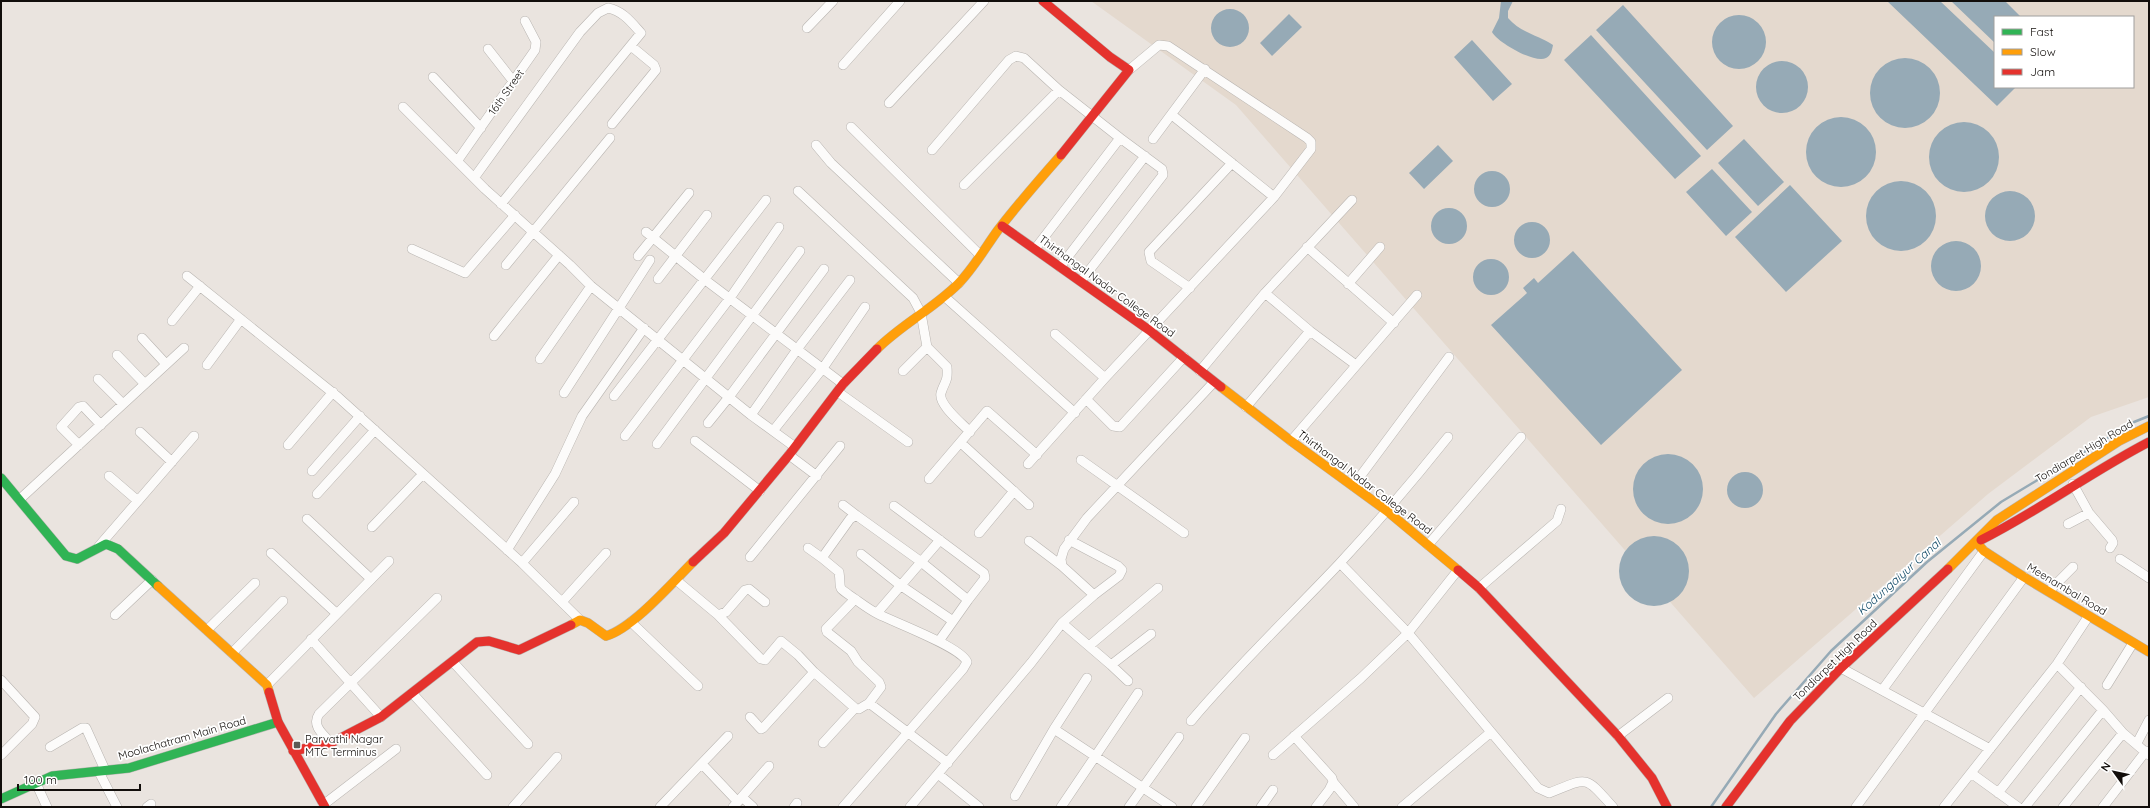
<svg xmlns="http://www.w3.org/2000/svg" width="2150" height="808" viewBox="0 0 2150 808" font-family="Quicksand,sans-serif">
	<rect width="100%" height="100%" fill="#eae4df"/>
	<path fill="#e4d9ce" fill-rule="evenodd" d="M1091 1H2149V397L2091 417 1988 494 1754 698 1236 105ZM1995 17H2133V87H1995Z"/>
	<path fill="#96aab6" d="M1501 1H1513L1508 11V18C1521 33 1538 35 1553 45 1552 50 1551 56 1546 58 1535 64 1497 42 1492 32L1499 18Z
		M1887 1H1940L1995 53V87H2016L1997 106Z
		M1951 1H2005L2021 17H1995V43Z
		M1623 5 1733 126 1707 150 1596 30Z
		M1211 28a19 19 0 1 1 38 0a19 19 0 1 1-38 0Z
		M1289 14 1302 27 1272 56 1260 43Z
		M1712 42a27 27 0 1 1 54 0a27 27 0 1 1-54 0Z
		M1591 35 1701 156 1675 179 1564 60Z
		M1472 40 1512 84 1493 101 1454 57Z
		M1870 93a35 35 0 1 1 70 0a35 35 0 1 1-70 0Z
		M1756 87a26 26 0 1 1 52 0a26 26 0 1 1-52 0Z
		M1806 152a35 35 0 1 1 70 0a35 35 0 1 1-70 0Z
		M1929 157a35 35 0 1 1 70 0a35 35 0 1 1-70 0Z
		M1744 139 1784 182 1758 206 1718 163Z
		M1438 145 1453 161 1424 189 1409 173Z
		M1712 169 1752 212 1726 236 1686 192Z
		M1474 189a18 18 0 1 1 36 0a18 18 0 1 1-36 0Z
		M1866 216a35 35 0 1 1 70 0a35 35 0 1 1-70 0Z
		M1790 185 1842 241 1786 292 1735 237Z
		M1985 216a25 25 0 1 1 50 0a25 25 0 1 1-50 0Z
		M1431 226a18 18 0 1 1 36 0a18 18 0 1 1-36 0Z
		M1514 240a18 18 0 1 1 36 0a18 18 0 1 1-36 0Z
		M1931 266a25 25 0 1 1 50 0a25 25 0 1 1-50 0Z
		M1573 251 1682 370 1601 445 1491 325 1527 293 1523 288 1534 278 1538 283Z
		M1473 277a18 18 0 1 1 36 0a18 18 0 1 1-36 0Z
		M1633 489a35 35 0 1 1 70 0a35 35 0 1 1-70 0Z
		M1727 490a18 18 0 1 1 36 0a18 18 0 1 1-36 0Z
		M1619 571a35 35 0 1 1 70 0a35 35 0 1 1-70 0Z"/>
	<g fill="none" stroke-linecap="round" stroke-linejoin="round">
		<path stroke="#96aab6" stroke-width="2.5" d="M1711 807 1776 714 1831 651 1927 562 2001 502 2134 422 2149 416"/>
		<g stroke="#b8b4b0" stroke-width="10">
			<path id="street" d="M807 28 833 1
				M488 49 513 81
				M843 65 900 1
				M433 77 481 128
				M889 103 984 1
				M403 107 485 189 570 265 591 286 751 415 795 447
				M1172 115 1274 197
				M612 124 656 70 654 65 631 46
				M851 127 980 255
				M1153 139 1205 69
				M816 145 831 163 959 283
				M932 150 1009 60 1016 56 1024 58 1059 90 1120 138 1035 249
				M458 160 535 50 536 42 525 21
				M474 178 580 32 598 13 608 8C623 11 631 22 641 33L501 204
				M964 185 1059 90
				M798 191 913 298 921 313 927 347 947 367C948 383 945 380 941 393 938 405 963 424 970 432
				M646 232 704 279 843 384
				M1307 247 1394 323
				M412 249 465 273 515 215
				M638 256 689 193
				M506 265 610 138
				M1060 267 1145 156
				M187 276 338 397 522 563 580 620
				M658 279 707 215
				M1081 281 1163 175 1162 169 1120 138
				M1348 284 1380 247
				M1190 288 1151 261 1149 252 1232 163
				M1265 293 1310 331 1356 365
				M945 297 1075 413
				M172 321 200 286
				M1055 334 1105 378
				M494 336 559 255
				M142 338 166 364
				M117 355 145 384
				M540 359 591 286
				M207 365 241 319
				M903 371 927 347
				M1200 371 1265 293 1352 200
				M98 379 123 404
				M838 392 908 442
				M564 393 650 260
				M614 396 766 200
				M1086 399 1113 426 1120 427 1184 357
				M1246 407 1310 331
				M751 415 798 348 850 280
				M708 423 729 397 824 269
				M773 431 823 368 865 307
				M140 432 172 462
				M625 436 730 298 779 227
				M695 441 760 491
				M1291 441 1417 295
				M961 443 1029 505
				M657 444 800 251
				M79 445 61 427 79 407 83 406 101 425
				M288 445 333 392
				M789 455 817 476
				M1081 460 1184 533
				M1028 464 1105 378 1274 197 1311 149V142L1307 138 1168 46 1159 45 1129 70
				M312 471 360 416
				M109 476 138 501
				M929 479 987 411 1037 455
				M2073 484 2089 513 2112 540 2113 543 2110 548
				M1353 486 1449 357
				M317 494 375 430
				M20 499 184 348
				M843 505 856 515
				M894 506 984 573 985 578 968 600
				M307 519 371 579
				M2068 524 2089 513
				M372 527 423 474
				M979 533 1014 491
				M1069 540 1118 566 1122 570 1119 576 1094 595
				M1029 541 1062 566
				M1428 545 1521 437
				M99 546 194 436
				M808 548 822 558
				M507 550 555 474 582 416 644 328
				M271 553 336 613
				M861 554 900 585 953 621
				M750 557 840 446
				M2120 559 2149 578
				M522 563 574 502
				M1340 563 1408 633 1538 788 1549 793C1589 777 1584 775 1613 807
				M676 580 718 615 726 612 745 590 749 589 765 602
				M1479 588 1557 521 1561 509
				M2049 591 2073 567
				M855 599C835 585 842 592 839 572L822 558 850 519 856 515 920 561 968 600 939 641
				M562 602 606 553
				M877 613 940 540
				M115 615 152 580
				M718 615 761 659 765 660 781 641 798 655 814 672
				M631 622 698 686
				M1062 623 1111 665 1151 634
				M207 630 255 583
				M311 639 381 717
				M1089 646 1158 588
				M232 653 283 601
				M453 662 528 744
				M2057 664 2103 710 2123 733 2149 755
				M1111 665 1128 681
				M1841 668 1990 749
				M1 680 35 717 32 724 1 755
				M267 685 389 561
				M2107 685 2133 643
				M1883 689 1984 551
				M413 694 487 775
				M869 703 948 763
				M750 717 761 729 763 728 814 672 855 708 859 709 869 703 881 687 879 682 858 662 851 651 827 632 826 629 855 599C862 604 870 610 878 614 896 623 961 647 967 662L963 669 843 807
				M1191 721C1237 666 1290 616 1339 564 1377 523 1413 481 1448 437
				M1054 729 1172 807
				M1294 736 1332 778 1333 782 1329 790 1316 807
				M1618 736 1668 698
				M331 743C324 735 311 726 319 714L437 598
				M823 743 855 708
				M2137 743 2149 720
				M50 747 82 728H86L105 770
				M1273 755 1361 678 1408 633 1458 570
				M702 764 738 802
				M99 772 117 807
				M1971 773 2018 807
				M938 774 979 807
				M1333 782 1354 807
				M36 783 47 807
				M1998 793 2081 687
				M1015 796 1054 729 1087 678
				M742 797 753 807
				M323 805 396 749
				M147 807 151 804
				M513 807 557 757
				M660 807 728 736
				M733 807 769 766
				M794 807 797 803
				M910 807 1031 663 1062 623 1094 595 1062 566 1061 559 1064 549 1087 518 1214 382
				M1061 807 1138 693
				M1129 807 1179 737
				M1196 807 1245 738
				M1261 807 1273 790
				M1402 807 1491 732
				M1856 807 2024 577
				M1944 807 2057 664 2088 617
				M2025 807 2103 710
				M2063 807 2123 733
				M2103 807 2146 751"/>
		</g>
		<g stroke="#b8b4b0" stroke-width="10">
			<path id="fast" d="M1 478 66 556 77 559 106 544 118 549 158 586
				M1 799 52 776 129 768 278 722"/>
		</g>
		<g stroke="#b8b4b0" stroke-width="10">
			<path id="slow" d="M877 349C902 324 933 309 958 284 973 269 985 248 998 230 1018 204 1039 180 1061 155
				M1221 387 1291 441 1387 511 1458 570
				M1976 542 1984 551 2024 577 2149 652
				M1948 569 1997 520 2119 441 2149 426
				M158 586 267 685 269 692
				M571 625 580 620 588 623 606 636C633 628 672 583 693 562"/>
		</g>
		<g stroke="#b8b4b0" stroke-width="10">
			<path id="jam" d="M1043 1 1110 57 1129 70 1061 155
				M1002 226 1149 330 1221 387
				M1981 540C2039 511 2091 472 2149 442
				M693 562 724 533 789 455 843 384 877 349
				M1458 570 1479 588 1618 736 1652 778 1667 807
				M269 692 278 722 325 807
				M293 751 331 743 381 717 477 642 489 641 519 650 571 625
				M1726 807 1790 721 1841 668 1948 569"/>
		</g>
		<use href="#street" stroke="#fcfbfa" stroke-width="9"/>
		<use href="#fast" stroke="#30b455" stroke-width="9"/>
		<use href="#slow" stroke="#ff9f0a" stroke-width="9"/>
		<use href="#jam" stroke="#e5322d" stroke-width="9"/>
	</g>
	<rect fill="#5e5955" stroke="#fff" stroke-width="1.5" x="293" y="741" width="8" height="8" rx="2"/>
	<g text-anchor="middle" stroke-width="3.5" stroke-linejoin="round" paint-order="stroke">
		<g font-size="11" fill="#120e0b" stroke="#fff">
			<text transform="translate(506 92) rotate(-55)" y="4">16th Street</text>
			<text transform="translate(1107 286) rotate(36)" y="4">Thirthangal Nadar College Road</text>
			<text transform="translate(2084 451) rotate(-31)" y="4">Tondiarpet High Road</text>
			<text transform="translate(1365 482) rotate(37)" y="4">Thirthangal Nadar College Road</text>
			<text transform="translate(2067 589) rotate(31)" y="4">Meenambal Road</text>
			<text transform="translate(1835 660) rotate(-44)" y="4">Tondiarpet High Road</text>
			<text transform="translate(182 738) rotate(-16)" y="4">Moolachatram Main Road</text>
		</g>
		<g font-size="11" fill="#120e0b" stroke="#fff" text-anchor="start">
			<text x="305" y="743">Parvathi Nagar<tspan x="305" dy="13">MTC Terminus</tspan></text>
		</g>
		<g font-size="12" font-style="italic" fill="#114a67" stroke="#fff">
			<text transform="translate(1899 577) rotate(-42)" y="4">Kodungaiyur Canal</text>
		</g>
	</g>
	<rect width="2150" height="808" fill="none" stroke="#120e0b" stroke-width="4"/>
	<rect x="1994" y="16" width="140" height="72" fill="#ffffff" stroke="#a09f9d"/>
	<rect x="2002" y="29" width="20" height="6" fill="#30b455" stroke="#a09f9d"/>
	<text x="2030" y="36" font-size="12" fill="#120e0b">Fast</text>
	<rect x="2002" y="49" width="20" height="6" fill="#ff9f0a" stroke="#a09f9d"/>
	<text x="2030" y="56" font-size="12" fill="#120e0b">Slow</text>
	<rect x="2002" y="69" width="20" height="6" fill="#e5322d" stroke="#a09f9d"/>
	<text x="2030" y="76" font-size="12" fill="#120e0b">Jam</text>
	<g transform="translate(2114 772) rotate(303)" stroke="#ffffff" stroke-width="3" paint-order="stroke">
	<path d="M0-3L7 15L0 10L-7 15Z" fill="#120e0b"/>
	<text y="-6" font-size="11" font-weight="bold" text-anchor="middle" fill="#120e0b">N</text>
	</g>
	<path d="M18 784v6h122v-6" fill="none" stroke="#120e0b" stroke-width="2"/>
	<text x="24" y="784" font-size="12" fill="#120e0b" stroke="#ffffff" stroke-width="3" paint-order="stroke">100 m</text>
</svg>
